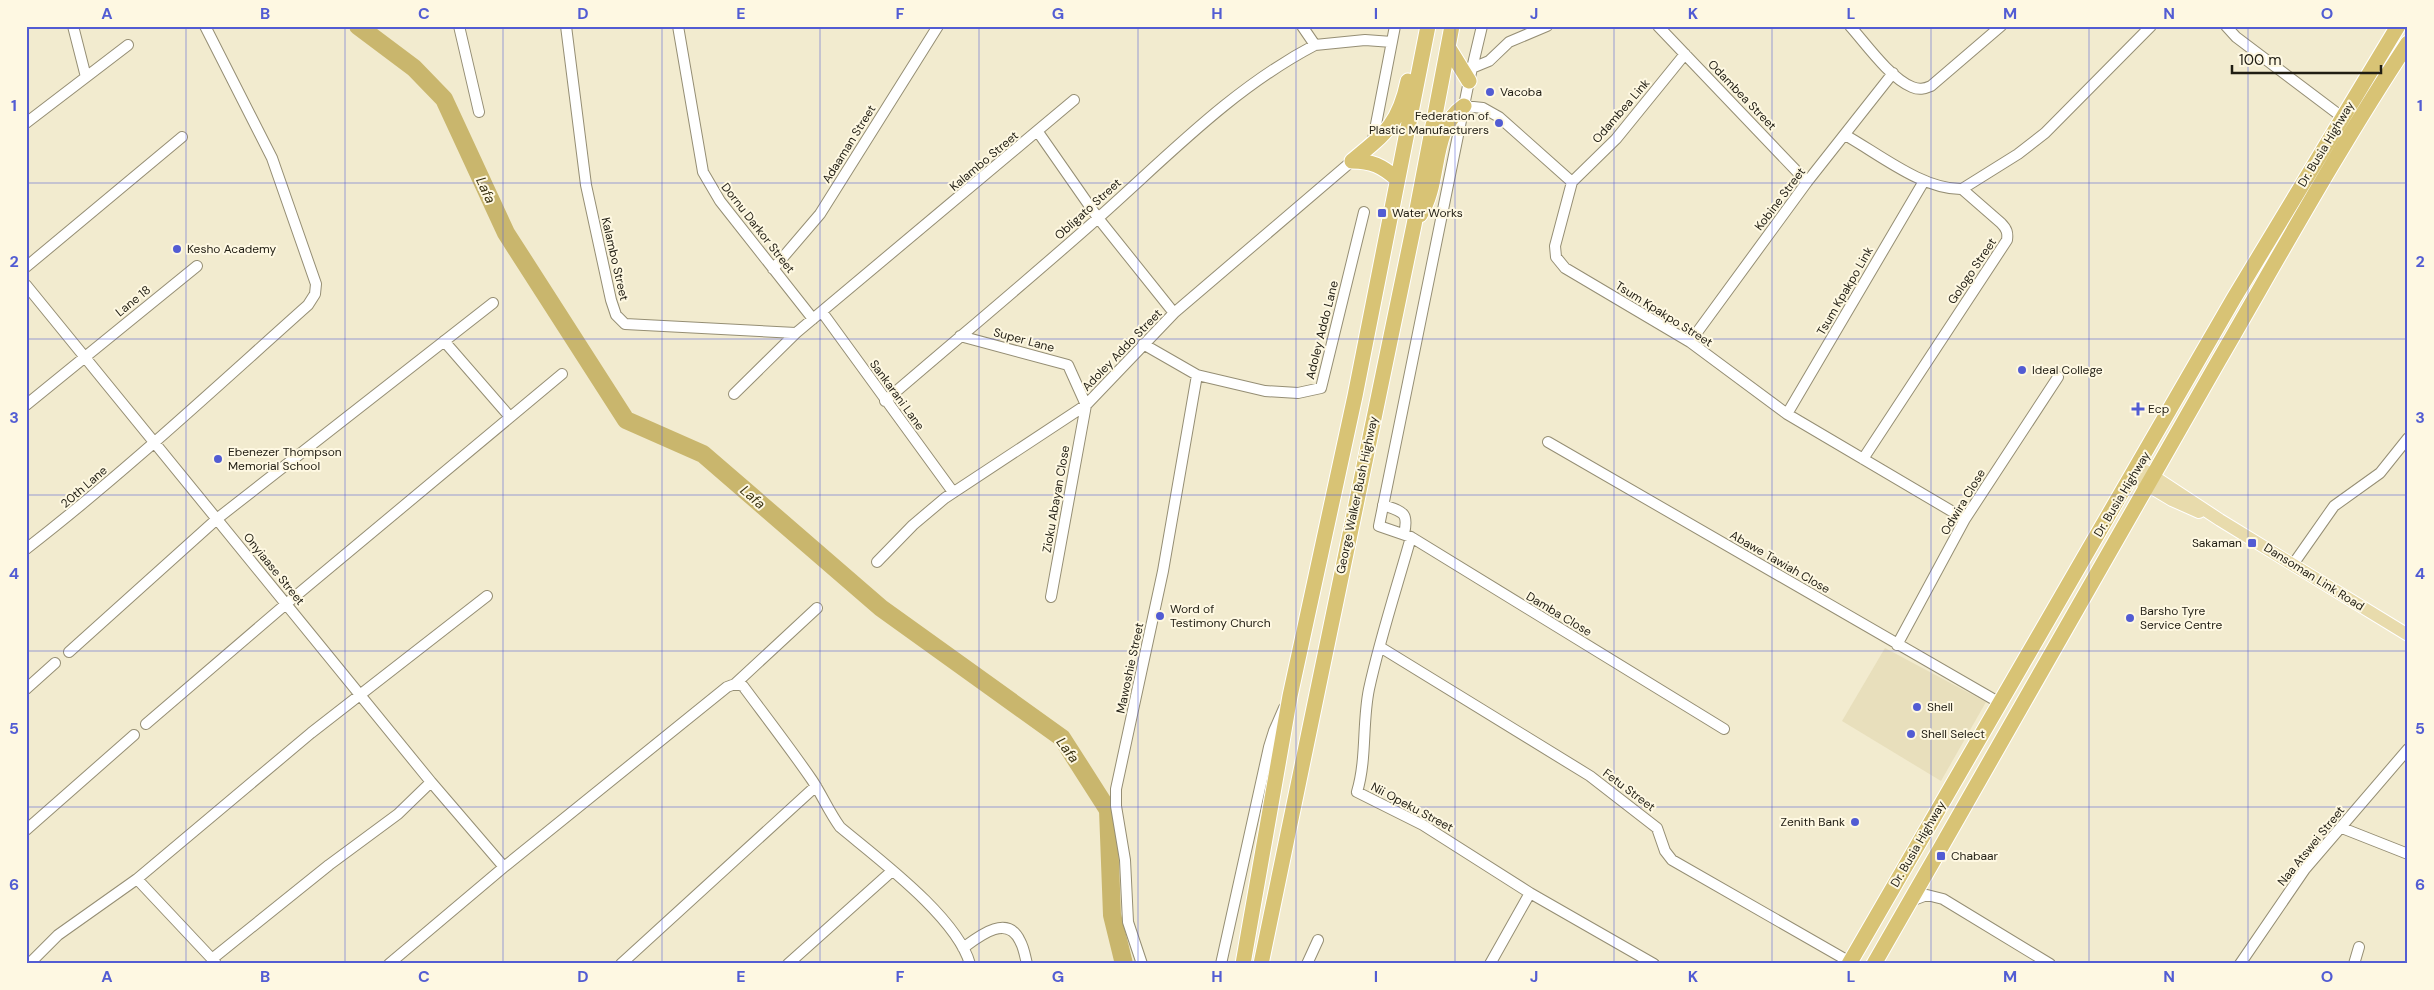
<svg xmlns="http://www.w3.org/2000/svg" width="2434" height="990" viewBox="0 0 2434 990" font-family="'DM Sans',sans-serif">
	<rect width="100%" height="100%" fill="#f2ebcf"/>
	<path fill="#e8dfbc" d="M1885 648 1986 702 1941 781 1842 721Z"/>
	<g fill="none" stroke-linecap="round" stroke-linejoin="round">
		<path stroke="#c9b66d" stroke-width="18" d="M358 26 414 68 444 99 506 233 626 420 703 454 881 608 1062 738 1108 810 1112 915 1124 964"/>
		<g stroke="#958e74" stroke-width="12">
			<path id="minor" d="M73 26 86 77
				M459 26 479 112
				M566 26 586 185 611 300 616 315 625 324 796 333
				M678 26 703 172 720 201 813 319
				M1302 26 1315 45 1365 40 1392 42
				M1482 26 1469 81 1379 526 1411 537 1724 729
				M1658 26 1807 182
				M1850 26C1866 44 1890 78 1912 87 1919 90 1924 89 1931 86L2001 26
				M2226 26 2236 37 2342 117
				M1472 68 1489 61 1509 42 1547 26
				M1464 106 1483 108 1499 117 1572 182
				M26 123 128 45
				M1038 132 1098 218 1174 313
				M1845 135C1879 154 1923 190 1962 189L2001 223C2007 229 2008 233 2007 240L1863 459
				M1372 145 1395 26
				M1572 182 1555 246 1556 257 1565 268 1690 342 1787 414 1965 519
				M1572 182 1616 139 1685 54
				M1962 189 2018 154 2045 133 2151 26
				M26 267 182 137
				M773 269 820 214 938 26
				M26 285 431 782 504 867
				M822 312 953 492
				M960 336 1068 365 1086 405 1051 597
				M444 341 510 417
				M1690 342 1807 182 1893 73
				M1143 344 1197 375 1265 391 1298 393 1321 388 1364 212
				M734 394 796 333 1074 100
				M885 401C956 340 1027 281 1097 219 1167 157 1231 89 1315 45
				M26 405 197 266
				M1787 414 1924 181
				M1548 442 2000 703
				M1383 505C1403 512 1409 512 1404 534
				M1411 537C1397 587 1380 638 1369 689 1362 723 1367 758 1357 792L1423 825 1530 893 1654 964
				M26 549C124 473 215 388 308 305L315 294 316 284 272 158 205 26
				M877 562 913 525 945 498 1086 405 1174 313 1352 161
				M2294 563 2334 506 2380 473 2408 438
				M1897 645 1965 519 2058 377
				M1380 647 1590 776 1657 828 1665 851 1672 860 1850 962
				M69 652 218 518 493 303
				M735 684 743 686C766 717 790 748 812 780 822 795 829 812 840 827 877 858 957 917 970 964
				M26 689 55 663
				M146 724 286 604 562 374
				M2342 828 2408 854
				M26 830 134 735
				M137 879 215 962
				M1911 901 1927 895 1943 899 2050 964
				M963 948C978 937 1007 913 1020 941 1024 948 1025 956 1027 964
				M212 959 329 865 398 814 431 782
				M29 964 58 935 137 879 311 733 487 596
				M389 964 504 867 727 687 735 684 817 608
				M621 964 816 786
				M788 964 892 871
				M1142 964 1128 922 1125 860 1116 806V789L1163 571 1197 375
				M1221 964 1269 747 1274 731 1284 708
				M1307 964 1318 940
				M1490 964 1530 893
				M2240 964 2305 869 2408 749
				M2354 964 2359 947"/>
		</g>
		<g stroke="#fff" stroke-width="14">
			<path id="major" d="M2138 466 2220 520 2408 635
				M2132 476 2172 500 2199 512"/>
		</g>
		<g stroke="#fff" stroke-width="17">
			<path id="highway" d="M1448 47 1469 81
				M1352 161C1385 134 1399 124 1408 81
				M1352 161C1372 161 1382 166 1397 179
				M1420 215C1442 181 1429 130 1464 106
				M1243 964 1290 696 1355 396 1428 26
				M1261 964 1414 225 1452 26
				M1849 964 2234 298 2398 26
				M1874 964C1990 763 2103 560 2219 360 2281 253 2340 146 2408 43"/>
		</g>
		<use href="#minor" stroke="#fff" stroke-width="10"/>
		<use href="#major" stroke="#e8dbac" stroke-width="12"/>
		<use href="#highway" stroke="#d8c375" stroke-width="15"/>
	</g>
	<path fill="none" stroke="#525cd3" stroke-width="1" stroke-opacity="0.55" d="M186 26V964M345 26V964M503 26V964M662 26V964M820 26V964M979 26V964M1138 26V964M1296 26V964M1455 26V964M1614 26V964M1772 26V964M1931 26V964M2089 26V964M2248 26V964M26 183H2408M26 339H2408M26 495H2408M26 651H2408M26 807H2408"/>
	<g fill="#525cd3" stroke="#fef8e2" stroke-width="2">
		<circle cx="1490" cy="92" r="5"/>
		<circle cx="1499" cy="123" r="5"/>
		<rect x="1377" y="208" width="10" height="10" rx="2.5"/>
		<circle cx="177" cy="249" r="5"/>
		<circle cx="2022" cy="370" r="5"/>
		<path d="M2135.5 401.5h5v5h5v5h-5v5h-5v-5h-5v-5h5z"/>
		<circle cx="218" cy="459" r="5"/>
		<rect x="2247" y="538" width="10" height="10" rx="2.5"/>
		<circle cx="1160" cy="616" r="5"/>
		<circle cx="2130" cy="618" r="5"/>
		<circle cx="1917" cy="707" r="5"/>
		<circle cx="1911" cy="734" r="5"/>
		<circle cx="1855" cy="822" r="5"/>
		<rect x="1936" y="851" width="10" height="10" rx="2.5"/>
	</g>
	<g text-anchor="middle" stroke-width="4" stroke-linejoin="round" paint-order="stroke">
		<g font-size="12" fill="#201d13" stroke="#fef8e2" text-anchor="start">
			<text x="1500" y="96">Vacoba</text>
			<text x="1489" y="120" text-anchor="end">Federation of<tspan x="1489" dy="14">Plastic Manufacturers</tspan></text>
			<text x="1392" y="217">Water Works</text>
			<text x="187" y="253">Kesho Academy</text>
			<text x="2032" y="374">Ideal College</text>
			<text x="2148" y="413">Ecp</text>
			<text x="228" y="456">Ebenezer Thompson<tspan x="228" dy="14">Memorial School</tspan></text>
			<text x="2242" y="547" text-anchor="end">Sakaman</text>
			<text x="1170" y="613">Word of<tspan x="1170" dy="14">Testimony Church</tspan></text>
			<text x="2140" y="615">Barsho Tyre<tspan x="2140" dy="14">Service Centre</tspan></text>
			<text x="1927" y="711">Shell</text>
			<text x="1921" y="738">Shell Select</text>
			<text x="1845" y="826" text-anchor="end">Zenith Bank</text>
			<text x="1951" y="860">Chabaar</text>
		</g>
		<g font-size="12" fill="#201d13" stroke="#fef8e2">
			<text transform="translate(1742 95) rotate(46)" y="4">Odambea Street</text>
			<text transform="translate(1621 111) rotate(-49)" y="4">Odambea Link</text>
			<text transform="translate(849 144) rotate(-58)" y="4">Adaaman Street</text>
			<text transform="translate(2326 144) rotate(-59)" y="4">Dr. Busia Highway</text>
			<text transform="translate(984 161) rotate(-40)" y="4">Kalambo Street</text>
			<text transform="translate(1780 199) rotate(-53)" y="4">Kobine Street</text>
			<text transform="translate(1088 209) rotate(-42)" y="4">Obligato Street</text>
			<text transform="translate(758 228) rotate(52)" y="4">Dornu Darkor Street</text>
			<text transform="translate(615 259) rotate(77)" y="4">Kalambo Street</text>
			<text transform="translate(1972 271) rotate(-56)" y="4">Gologo Street</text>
			<text transform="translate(1845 291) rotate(-60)" y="4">Tsum Kpakpo Link</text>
			<text transform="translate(133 301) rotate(-39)" y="4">Lane 18</text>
			<text transform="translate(1664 314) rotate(32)" y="4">Tsum Kpakpo Street</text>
			<text transform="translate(1322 330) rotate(-76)" y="4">Adoley Addo Lane</text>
			<text transform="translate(1024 340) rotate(15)" y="4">Super Lane</text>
			<text transform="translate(1122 350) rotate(-46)" y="4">Adoley Addo Street</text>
			<text transform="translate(897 395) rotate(54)" y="4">Sankarani Lane</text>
			<text transform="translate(84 487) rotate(-41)" y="4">20th Lane</text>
			<text transform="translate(2122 494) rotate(-59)" y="4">Dr. Busia Highway</text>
			<text transform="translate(1357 495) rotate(-78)" y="4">George Walker Bush Highway</text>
			<text transform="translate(1056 499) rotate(-80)" y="4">Zioku Abayan Close</text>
			<text transform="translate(1963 502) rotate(-59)" y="4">Odwira Close</text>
			<text transform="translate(1780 562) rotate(30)" y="4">Abawe Tawiah Close</text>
			<text transform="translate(274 569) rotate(51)" y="4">Onyiaase Street</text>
			<text transform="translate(2314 577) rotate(32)" y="4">Dansoman Link Road</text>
			<text transform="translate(1559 614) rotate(31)" y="4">Damba Close</text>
			<text transform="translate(1130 668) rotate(-78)" y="4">Mawoshie Street</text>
			<text transform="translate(1629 790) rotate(37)" y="4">Fetu Street</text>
			<text transform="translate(1412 807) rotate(28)" y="4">Nii Opeku Street</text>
			<text transform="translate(1918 844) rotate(-60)" y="4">Dr. Busia Highway</text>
			<text transform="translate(2311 846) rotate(-51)" y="4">Naa Atswei Street</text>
		</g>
		<g font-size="14" font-style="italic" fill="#3a3211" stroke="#fef8e2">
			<text transform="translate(486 190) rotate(65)" y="5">Lafa</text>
			<text transform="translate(753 497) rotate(41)" y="5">Lafa</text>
			<text transform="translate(1068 750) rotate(53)" y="5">Lafa</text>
		</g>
	</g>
	<rect width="2434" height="990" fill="none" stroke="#fef8e2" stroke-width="55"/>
	<path d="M2232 65v8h149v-8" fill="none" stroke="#201d13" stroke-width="2.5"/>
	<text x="2239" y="65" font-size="15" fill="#201d13" stroke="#fef8e2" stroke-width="4" paint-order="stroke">100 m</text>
	<rect x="28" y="28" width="2378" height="934" fill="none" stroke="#525cd3" stroke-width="2"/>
	<g font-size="16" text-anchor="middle" font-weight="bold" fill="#525cd3">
		<text x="107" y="19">A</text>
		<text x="265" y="19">B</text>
		<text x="424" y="19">C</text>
		<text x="583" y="19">D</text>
		<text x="741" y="19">E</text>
		<text x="900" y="19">F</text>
		<text x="1058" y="19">G</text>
		<text x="1217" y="19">H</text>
		<text x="1376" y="19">I</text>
		<text x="1534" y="19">J</text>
		<text x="1693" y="19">K</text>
		<text x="1851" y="19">L</text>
		<text x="2010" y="19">M</text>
		<text x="2169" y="19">N</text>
		<text x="2327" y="19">O</text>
		<text x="14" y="111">1</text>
		<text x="2420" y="111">1</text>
		<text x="14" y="267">2</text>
		<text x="2420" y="267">2</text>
		<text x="14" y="423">3</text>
		<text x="2420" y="423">3</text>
		<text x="14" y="579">4</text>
		<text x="2420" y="579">4</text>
		<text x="14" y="734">5</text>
		<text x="2420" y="734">5</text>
		<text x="14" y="890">6</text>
		<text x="2420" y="890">6</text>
		<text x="107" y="982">A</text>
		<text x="265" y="982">B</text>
		<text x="424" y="982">C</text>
		<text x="583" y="982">D</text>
		<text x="741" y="982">E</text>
		<text x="900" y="982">F</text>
		<text x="1058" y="982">G</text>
		<text x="1217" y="982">H</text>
		<text x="1376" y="982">I</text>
		<text x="1534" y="982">J</text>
		<text x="1693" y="982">K</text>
		<text x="1851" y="982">L</text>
		<text x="2010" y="982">M</text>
		<text x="2169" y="982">N</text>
		<text x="2327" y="982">O</text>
	</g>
</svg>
